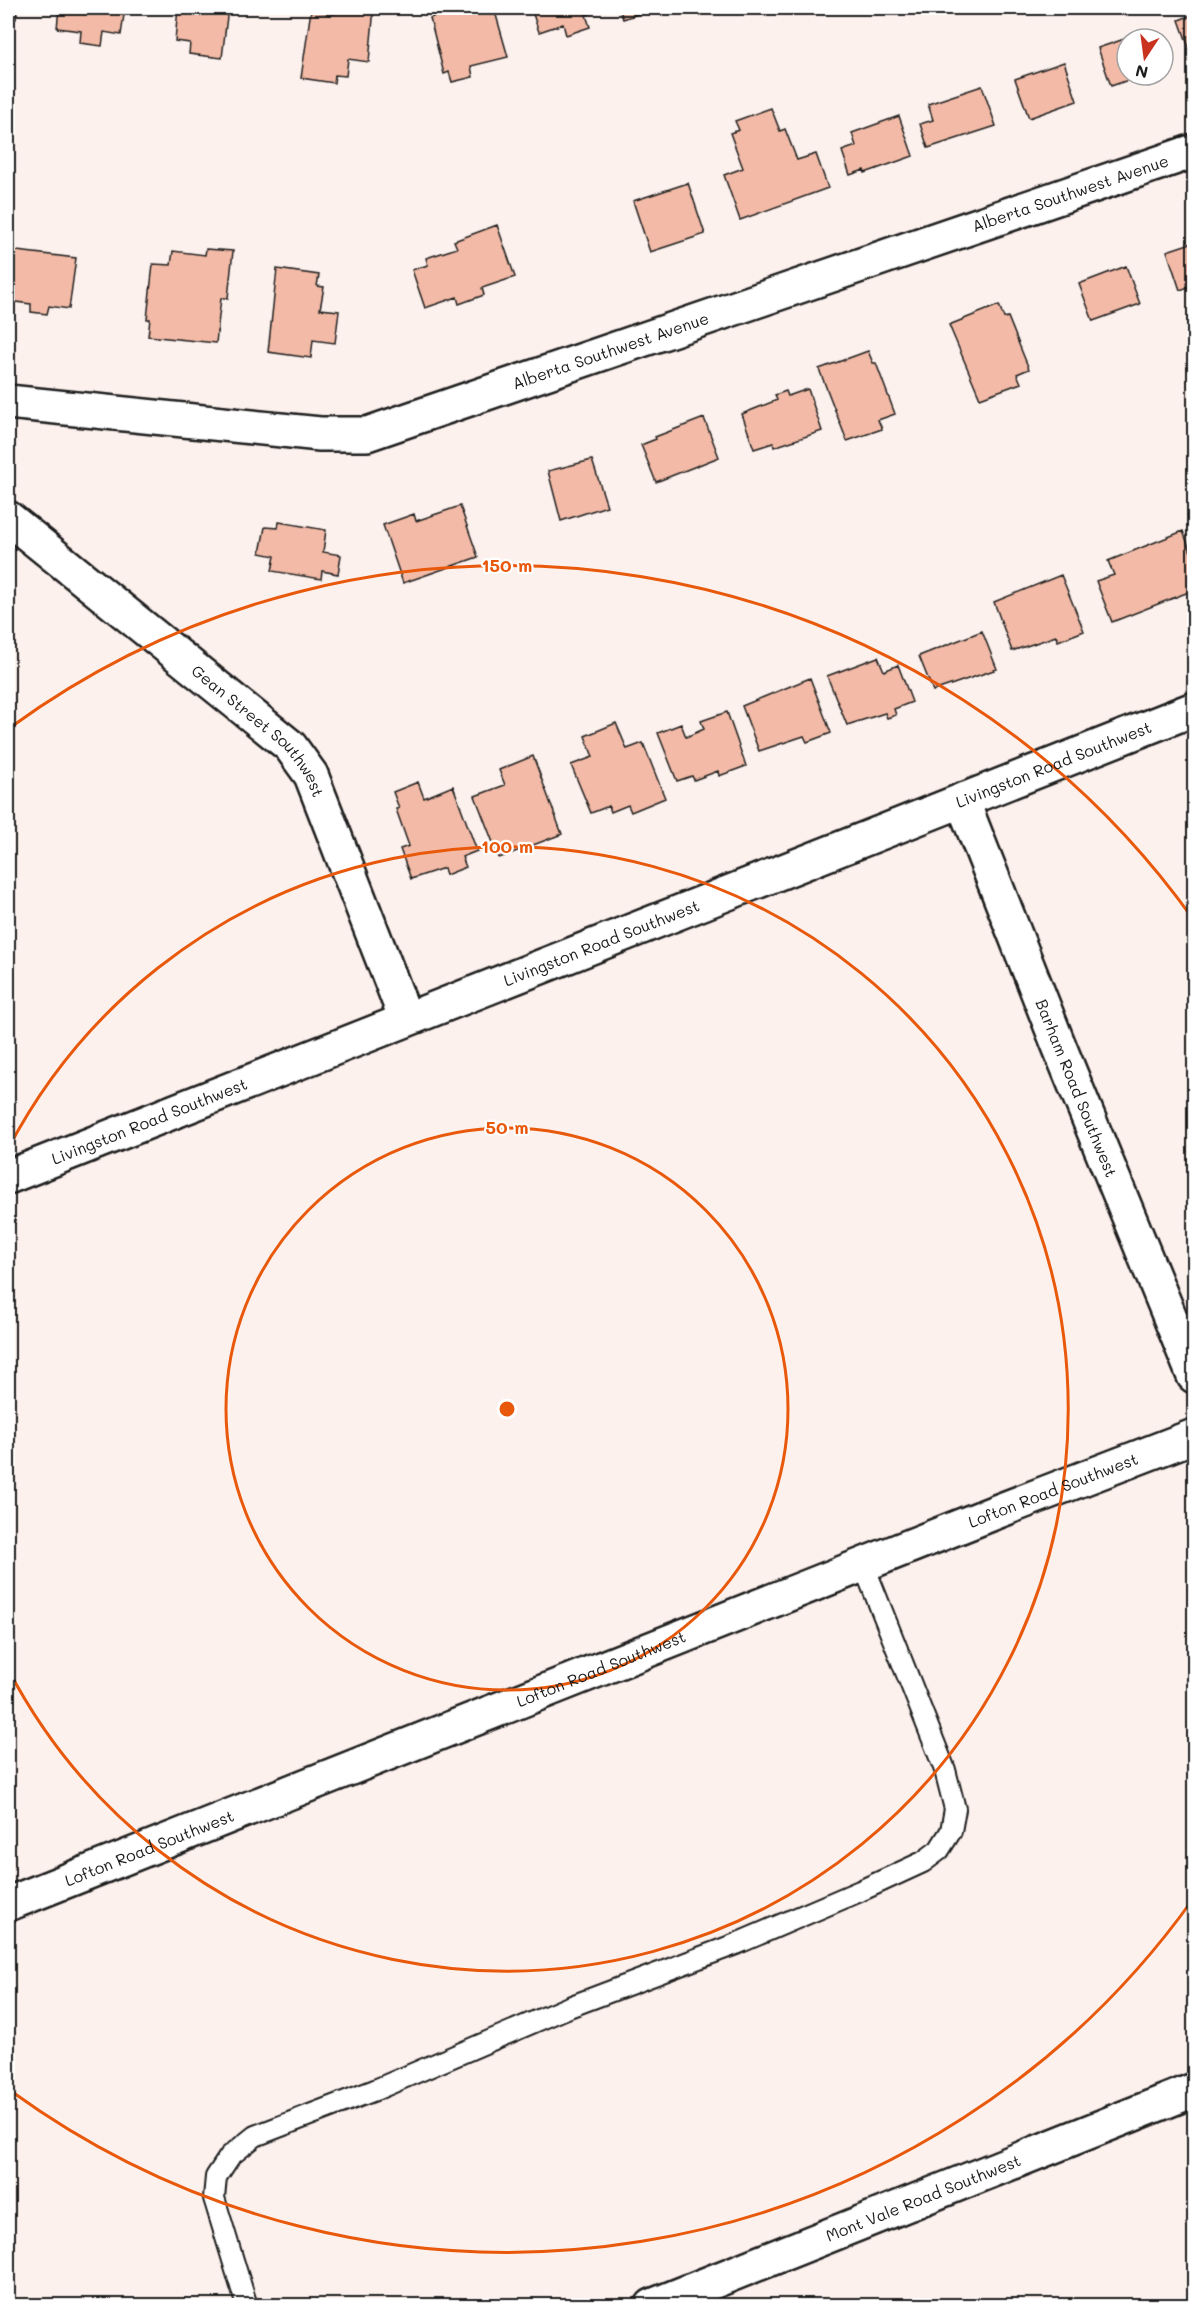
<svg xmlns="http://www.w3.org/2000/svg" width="1202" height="2313" viewBox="0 0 1202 2313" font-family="Mali,sans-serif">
	<rect width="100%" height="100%" fill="#fdf1ed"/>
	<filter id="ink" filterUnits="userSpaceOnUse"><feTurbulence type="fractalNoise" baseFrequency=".0167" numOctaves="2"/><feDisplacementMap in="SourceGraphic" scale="12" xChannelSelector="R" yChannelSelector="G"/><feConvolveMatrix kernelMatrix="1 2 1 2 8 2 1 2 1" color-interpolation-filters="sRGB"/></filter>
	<g filter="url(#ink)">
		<path fill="#f3bba7" stroke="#1c1c1c" stroke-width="1.5" d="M8 8H17L16 19 8 18Z
			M59 8H125L121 35 104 32 102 46 80 43 81 31 57 28Z
			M178 8H228L222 58 189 54 190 43 175 41Z
			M335 8H374L369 62 348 59 346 76 335 75 334 83 301 78 311 10 334 14Z
			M430 8H494L508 57 471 66 473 77 452 82 449 72 444 74 430 18 433 17Z
			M531 8H590L592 13 586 15 590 27 566 35 563 24 539 32Z
			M619 8H656L623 19Z
			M1194 14V59H1193L1179 20Z
			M1145 32 1148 39H1127V75H1143L1111 86 1098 48Z
			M1064 62 1077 101 1029 118 1015 79Z
			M982 86 996 126 928 148 920 124 933 120 928 104Z
			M771 108 780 131 785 129 797 160 816 154 828 188 740 220 724 175 743 168 730 133 739 130 735 121Z
			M899 116 913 156 865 173 864 170 850 175 842 151 856 146 852 133Z
			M688 183 705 234 650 252 633 201Z
			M497 225 515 277 482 288 484 295 459 304 457 297 425 308 412 270 428 265 426 258 457 248 454 241Z
			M1194 242V285L1180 290 1167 251Z
			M206 249 233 251 228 298H221L216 343 148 336 150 319H147L153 264 171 265 173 251 205 255Z
			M8 250 76 258 69 309 49 306 47 314 31 312V304L8 301Z
			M1126 266 1140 304 1093 321 1079 284Z
			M277 269 319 275 317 286 324 287 320 309 339 311 335 343 313 340 311 358 268 352Z
			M999 305 1004 318 1008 317 1029 369 1017 374 1021 383 980 398 949 325Z
			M868 351 873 363H876L895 414 878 420 882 429 847 441 819 369Z
			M808 389 822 431 774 447 773 443 754 449 742 414 777 400 775 395 786 391 788 396Z
			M704 418 719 457 656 482 641 445 656 439 655 437Z
			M592 460 607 506 561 521 548 471Z
			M460 506 478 557 403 583 383 525 414 514 416 521Z
			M279 522 326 530 323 552 341 555 338 574 322 571 321 579 272 571 275 556 260 553 265 527 278 528Z
			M1183 531 1194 560V590L1112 622 1096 581 1114 575 1108 561Z
			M1061 575 1084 631 1058 641 1056 636 1012 651 994 602Z
			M982 631 997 669 933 691 919 656Z
			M878 657 884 671 898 665 912 702 894 709 896 715 887 718 885 713 847 725 827 676Z
			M810 678 831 733 807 742 804 736 759 751 742 706Z
			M727 712 746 766 719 776 718 771 694 780 692 776 677 781 658 733 681 724 686 737 704 729 701 721Z
			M616 723 627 749 643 743 665 798 631 812 628 805 611 812 609 806 591 813 571 765 593 757 585 736Z
			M533 756 562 834 499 858 475 796 505 785 499 770Z
			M418 782 424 798 453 786 477 851 462 857 466 867 446 875 444 868 411 879 400 849 409 846 396 809 399 808 393 792Z"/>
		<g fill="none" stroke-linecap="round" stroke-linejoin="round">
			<g stroke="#1c1c1c" stroke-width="24">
				<path id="service" d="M247 2306 214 2198 216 2177 230 2156 255 2136 375 2090 569 2007 736 1944 860 1891 923 1862 939 1850 951 1831 955 1809 945 1770 864 1566"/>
			</g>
			<g stroke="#1c1c1c" stroke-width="38">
				<g id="minor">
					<path id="s1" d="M8 402 320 434H367L1194 151"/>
					<path id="s2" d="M8 518 290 746 311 775 406 1019"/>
					<path id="s3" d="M962 800 1057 1041 1194 1376"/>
					<path id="s4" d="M8 1177 1194 709"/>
					<path id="s5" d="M8 1904 996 1512 1194 1436"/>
					<path id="s6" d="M652 2306 1194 2090"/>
				</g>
			</g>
			<use href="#service" stroke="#fff" stroke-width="20"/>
			<use href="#minor" stroke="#fff" stroke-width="33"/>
		</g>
	</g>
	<g fill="none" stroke="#e8590c" stroke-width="3">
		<circle cx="507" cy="1409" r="281"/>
		<path d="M8 1149A562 562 0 1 1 8 1669"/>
		<path d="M1193 1899A843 843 0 0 1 11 2091M11 727A843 843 0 0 1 1193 919"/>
	</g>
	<g text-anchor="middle" stroke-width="4.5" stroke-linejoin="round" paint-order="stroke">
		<g font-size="16" fill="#1c1c1c" stroke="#fff">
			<text dy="6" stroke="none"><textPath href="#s1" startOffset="1104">Alberta Southwest Avenue</textPath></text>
			<text dy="6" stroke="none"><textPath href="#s1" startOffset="618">Alberta Southwest Avenue</textPath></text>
			<text dy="6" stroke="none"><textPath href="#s2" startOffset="330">Gean Street Southwest</textPath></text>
			<text dy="6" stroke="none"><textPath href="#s4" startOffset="1124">Livingston Road Southwest</textPath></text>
			<text dy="6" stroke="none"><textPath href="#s4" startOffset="638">Livingston Road Southwest</textPath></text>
			<text dy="6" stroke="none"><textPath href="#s3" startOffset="310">Barham Road Southwest</textPath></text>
			<text dy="6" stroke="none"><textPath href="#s4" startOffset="152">Livingston Road Southwest</textPath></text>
			<text dy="6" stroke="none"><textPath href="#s5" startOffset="1124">Lofton Road Southwest</textPath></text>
			<text dy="6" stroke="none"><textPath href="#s5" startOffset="638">Lofton Road Southwest</textPath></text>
			<text dy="6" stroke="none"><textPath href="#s5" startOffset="152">Lofton Road Southwest</textPath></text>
			<text dy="6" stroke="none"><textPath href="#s6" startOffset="292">Mont Vale Road Southwest</textPath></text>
		</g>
	</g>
	<circle cx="507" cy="1409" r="9" fill="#e8590c" stroke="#fff" stroke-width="3"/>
	<g font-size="18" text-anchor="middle" font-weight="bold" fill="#e8590c" stroke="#fff" stroke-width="4.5" stroke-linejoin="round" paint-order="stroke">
		<text x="507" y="572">150 m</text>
		<text x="507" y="853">100 m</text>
		<text x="507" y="1134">50 m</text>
	</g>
	<rect width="1202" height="2313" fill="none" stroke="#fff" stroke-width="30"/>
	<rect x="15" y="15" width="1172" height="2283" fill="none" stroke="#1c1c1c" stroke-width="2" filter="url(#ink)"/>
	<g transform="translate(1145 57) rotate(193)"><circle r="28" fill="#ffffff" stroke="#a4a4a4" stroke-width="1.5"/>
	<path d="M0-4.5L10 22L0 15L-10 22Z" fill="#c8321e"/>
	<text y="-9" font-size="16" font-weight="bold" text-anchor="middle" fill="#1c1c1c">N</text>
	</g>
</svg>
